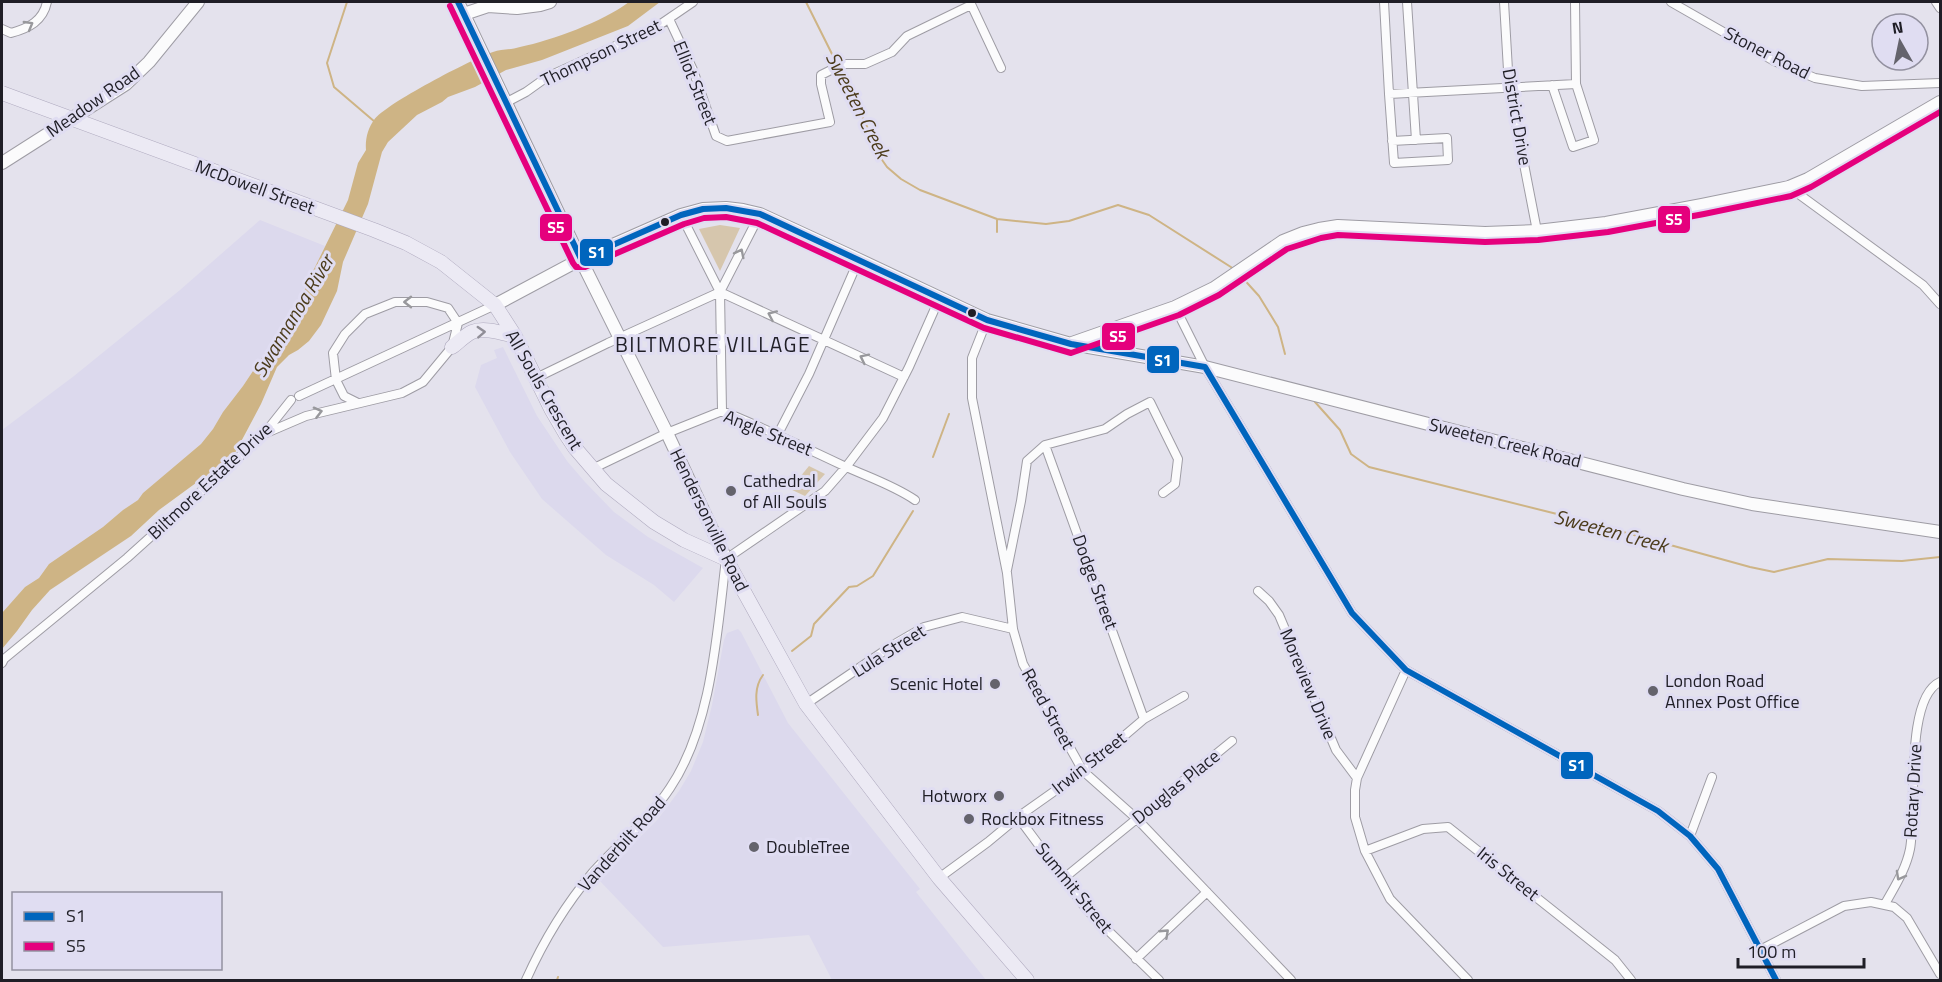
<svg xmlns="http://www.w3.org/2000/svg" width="1942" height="982" viewBox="0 0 1942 982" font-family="'Titillium Web',sans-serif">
	<rect width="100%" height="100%" fill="#e4e2ed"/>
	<path fill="#dcd9ed" d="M260 220 325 246 313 271 311 279 284 331 267 350 243 386 223 412 213 429 201 444 143 493 138 500 123 510 103 527 49 564 39 578 25 587 2 613V430L74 376 180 290Z
		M503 347 537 416 567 461 585 482 614 512 648 537 703 568 674 602 654 585 606 555 542 499 510 452 475 387 481 365 497 358 494 350Z
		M738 629 741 632 788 723 920 889 916 892 986 980H832L809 935 663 947 598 879 658 819 679 791 691 771 703 742 712 705 724 640 727 633Z"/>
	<path fill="#d6c6ad" d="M720 225 740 228 720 271 699 229Z
		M809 466 825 474 805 496 790 489Z"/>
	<path fill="#ceb485" d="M629 2H660L628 26 542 60 506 70 475 87 448 97 442 102 417 115 388 142 382 152 368 204 343 262 337 291 321 325 309 341 298 350 289 355 277 367 261 404 227 468 200 480 159 510 131 536 50 590 32 610 17 631 2 649V613L25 587 39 578 49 564 103 527 123 510 138 500 143 493 201 444 213 429 223 412 243 386 267 350 284 331 292 320 305 289 311 279 313 271 348 200 358 163 366 150C365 139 368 128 374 120 385 104 472 59 493 52 501 49 511 50 520 47 553 40 602 22 629 2Z"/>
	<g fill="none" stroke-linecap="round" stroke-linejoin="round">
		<path stroke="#ceb485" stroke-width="2" d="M347 2 327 63 334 87 375 122
			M806 2 837 64
			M839 69 872 137 880 157 887 167 901 179 920 190 997 219 1046 224 1069 221 1118 205 1149 215 1234 269
			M997 232V219
			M1240 275 1259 296 1278 327 1285 354
			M1315 402 1340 430 1351 454 1369 467 1565 516 1750 567 1774 572 1828 559 1902 561 1940 557
			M933 457 949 414
			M792 651 811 636 814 624 849 587 857 586 873 576 913 511
			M758 715C756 701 754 687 763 675
			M557 980 558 977"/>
		<g stroke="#9e9ca4" stroke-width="10">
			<path id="minor" d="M970 2 1001 68
				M1384 2 1389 94 1576 84 1575 2
				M1407 2 1416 140
				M1504 2 1509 87 1537 231
				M1671 2 1774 61 1815 78 1862 86 1940 83
				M1936 2 1940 8
				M669 19 693 70 716 136 727 141 830 122 821 84V75L843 64H865L892 52 907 36 971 5
				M2 29 11 33C29 28 43 21 47 2
				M1552 85 1573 147 1594 140 1576 84
				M1389 94 1394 163 1448 160 1447 138 1392 141
				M507 102 526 92 547 77 655 28 693 2
				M1789 187 1923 285 1940 304
				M681 215 720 292 722 411
				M720 292 760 214
				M1175 307 1205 367 1352 613 1406 670 1658 811 1690 836 1718 869 1776 980
				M987 320 972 358V398L1007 573 1013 629 1023 664 1083 771 1137 819 1291 980
				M536 378 608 343 720 292 904 377
				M299 396 495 305
				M264 434 306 416 402 393 423 382 452 347 458 323 448 308 427 302H395L365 314 345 334 333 353 336 380 344 396 358 403
				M778 434 809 374 859 259
				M1045 445 1144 719
				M592 469 667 433 722 411C764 428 804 447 844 466 868 477 893 485 915 500
				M1007 570 1021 501 1027 461 1045 445 1105 429 1127 414 1150 402 1178 459 1175 484 1163 493
				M1258 591 1269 601 1279 615 1336 750 1357 778
				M2 663 4 659 127 558 227 468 264 434 291 400
				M1406 670 1357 778 1355 790V817L1365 851 1390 899 1468 980
				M806 704 893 645 924 627 962 617 1013 629
				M1018 817 1087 910 1159 980
				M1690 836 1712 777
				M1365 851 1423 829 1448 827 1615 960 1631 980
				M939 878 988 842 1018 817 1083 771 1144 719 1184 696
				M1063 879 1232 741
				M1885 904C1895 886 1906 869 1910 849 1917 812 1904 698 1940 682
				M1760 950 1844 906 1871 902 1894 907 1907 918 1940 974
				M1136 959 1207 892
				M526 980C543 942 566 904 593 872 618 844 649 820 670 788 712 726 717 632 726 559L825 491 846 467 883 418 909 367 940 297"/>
		</g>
		<g stroke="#9e9ca4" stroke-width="14">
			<path id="secondary" d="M458 2 575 248 667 433 726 559
				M464 14 488 6 517 8 540 5 550 2
				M2 163 126 84 149 62 198 2
				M495 305 581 259 681 215 703 209 726 208 743 210 760 214 851 256 987 320 1071 344 1205 367 1683 489 1752 504 1940 532
				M1072 343 1175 307 1214 288 1283 241 1303 233 1319 229 1338 226 1485 233 1537 231 1606 223 1702 205 1789 187 1808 179 1940 102"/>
		</g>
		<g stroke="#aea9be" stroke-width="15">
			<path id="primary" d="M441 262 495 305 515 336 551 409 565 433 575 448 606 484 654 522 684 540 726 559 806 704 939 878 1027 980
				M452 347C458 343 465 335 472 332 484 327 502 333 515 336"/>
		</g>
		<use href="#minor" stroke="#fbfbfc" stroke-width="8"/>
		<use href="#secondary" stroke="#fbfbfc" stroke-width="12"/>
		<use href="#primary" stroke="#eceaf4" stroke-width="14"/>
		<g stroke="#aea9be" stroke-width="15" stroke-linecap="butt">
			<path id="primary-bridge" d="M2 93 374 230 406 243 441 262"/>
		</g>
		<use href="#primary-bridge" stroke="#eceaf4" stroke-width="14"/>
		<g stroke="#e0ddf2" stroke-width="10">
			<path id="bus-1" d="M458 2 581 259 681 215 703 209 726 208 760 214 987 320 1071 344 1205 367 1352 613 1406 670 1658 811 1690 836 1718 869 1776 980"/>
		</g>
		<g stroke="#e0ddf2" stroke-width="10">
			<path id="bus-2" d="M450 6 573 263 576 267H585L684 224 704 218 726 217 757 223 984 328 1071 353 1179 315 1219 295 1287 249 1321 238 1338 235 1485 242 1538 240 1608 232 1704 214 1791 196 1811 187 1940 112"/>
		</g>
		<use href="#bus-1" stroke="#0065bd" stroke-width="6"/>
		<use href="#bus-2" stroke="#e5007d" stroke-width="6"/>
	</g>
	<defs><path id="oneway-chevron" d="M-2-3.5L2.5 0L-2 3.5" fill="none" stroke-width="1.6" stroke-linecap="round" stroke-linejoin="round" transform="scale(1.5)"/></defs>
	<g stroke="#98989c">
		<use href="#oneway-chevron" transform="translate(29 25) rotate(-30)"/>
		<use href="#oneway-chevron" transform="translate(740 253) rotate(-63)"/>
		<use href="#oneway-chevron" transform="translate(408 302) rotate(-180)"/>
		<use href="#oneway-chevron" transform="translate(772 315) rotate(-156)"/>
		<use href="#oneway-chevron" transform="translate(864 358) rotate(-154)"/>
		<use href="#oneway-chevron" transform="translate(318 412) rotate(-14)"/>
		<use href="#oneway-chevron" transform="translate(1900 876) rotate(119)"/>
		<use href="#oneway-chevron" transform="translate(1165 933) rotate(-43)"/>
	</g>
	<use stroke="#908e97" href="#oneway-chevron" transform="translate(481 332) rotate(-3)"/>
	<g fill="#1f1e26" stroke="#e0ddf2" stroke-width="2">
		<circle cx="665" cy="222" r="5"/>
		<circle cx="972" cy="313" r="5"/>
	</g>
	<g fill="#64636c" stroke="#e0ddf2" stroke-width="2">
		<circle cx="731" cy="491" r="6"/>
		<circle cx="995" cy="684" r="6"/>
		<circle cx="1653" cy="691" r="6"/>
		<circle cx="999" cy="796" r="6"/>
		<circle cx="969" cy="819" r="6"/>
		<circle cx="754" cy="847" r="6"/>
	</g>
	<g text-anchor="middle" stroke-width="6" stroke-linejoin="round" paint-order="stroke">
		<g font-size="18" fill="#1f1e26" stroke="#e0ddf2">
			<text transform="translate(601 53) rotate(-26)" y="6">Thompson Street</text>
			<text transform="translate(1767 53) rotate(27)" y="6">Stoner Road</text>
			<text transform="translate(695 83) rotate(68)" y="6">Elliot Street</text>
			<text transform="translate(93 102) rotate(-35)" y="6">Meadow Road</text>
			<text transform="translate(1517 117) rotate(80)" y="6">District Drive</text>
			<text transform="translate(255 187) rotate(20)" y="6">McDowell Street</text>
			<text transform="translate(544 390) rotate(60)" y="6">All Souls Crescent</text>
			<text transform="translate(768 433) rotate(22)" y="6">Angle Street</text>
			<text transform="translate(1505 443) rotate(14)" y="6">Sweeten Creek Road</text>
			<text transform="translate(210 481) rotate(-43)" y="6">Biltmore Estate Drive</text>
			<text transform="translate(709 520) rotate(64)" y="6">Hendersonville Road</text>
			<text transform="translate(1095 582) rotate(70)" y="6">Dodge Street</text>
			<text transform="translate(889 651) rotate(-32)" y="6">Lula Street</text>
			<text transform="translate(1308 684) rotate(67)" y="6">Moreview Drive</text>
			<text transform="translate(1048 709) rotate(61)" y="6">Reed Street</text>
			<text transform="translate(1089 763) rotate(-38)" y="6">Irwin Street</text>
			<text transform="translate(1176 787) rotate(-39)" y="6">Douglas Place</text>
			<text transform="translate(1913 791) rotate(-87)" y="6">Rotary Drive</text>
			<text transform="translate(622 844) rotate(-48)" y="6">Vanderbilt Road</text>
			<text transform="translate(1508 874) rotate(39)" y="6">Iris Street</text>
			<text transform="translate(1074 888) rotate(51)" y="6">Summit Street</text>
		</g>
		<g font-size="18" fill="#1f1e26" stroke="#e0ddf2" text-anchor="start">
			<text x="743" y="487">Cathedral<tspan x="743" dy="21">of All Souls</tspan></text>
			<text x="1665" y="687">London Road<tspan x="1665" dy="21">Annex Post Office</tspan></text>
			<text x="983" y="690" text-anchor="end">Scenic Hotel</text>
			<text x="987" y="802" text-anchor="end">Hotworx</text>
			<text x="981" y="825">Rockbox Fitness</text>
			<text x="766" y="853">DoubleTree</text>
		</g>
		<g font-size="20" font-style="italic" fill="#4c3c1c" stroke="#e0ddf2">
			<text transform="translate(858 105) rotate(63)" y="7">Sweeten Creek</text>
			<text transform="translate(293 316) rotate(-59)" y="7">Swannanoa River</text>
			<text transform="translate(1611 531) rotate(15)" y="7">Sweeten Creek</text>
		</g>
		<g font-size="21" letter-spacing="1.5" fill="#1f1e26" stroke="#e0ddf2">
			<text x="713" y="352">BILTMORE VILLAGE</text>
		</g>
	</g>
	<g stroke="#e0ddf2" stroke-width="2">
		<rect x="1657" y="205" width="34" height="29" rx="6" fill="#e5007d"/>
		<rect x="539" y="213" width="34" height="29" rx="6" fill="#e5007d"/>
		<rect x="579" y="238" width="35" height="29" rx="6" fill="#0065bd"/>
		<rect x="1101" y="322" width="35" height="29" rx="6" fill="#e5007d"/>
		<rect x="1146" y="345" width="34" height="29" rx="6" fill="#0065bd"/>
		<rect x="1560" y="751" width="34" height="29" rx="6" fill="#0065bd"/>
	</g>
	<g font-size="16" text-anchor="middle" font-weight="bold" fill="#fff">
		<text x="1674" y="225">S5</text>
		<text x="556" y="233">S5</text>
		<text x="597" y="258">S1</text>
		<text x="1118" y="342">S5</text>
		<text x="1163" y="366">S1</text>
		<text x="1577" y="771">S1</text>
	</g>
	<rect width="1942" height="982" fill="none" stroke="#1f1e26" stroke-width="6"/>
	<rect x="12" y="892" width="210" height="78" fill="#e0ddf2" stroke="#9391a0" stroke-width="1.5"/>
	<rect x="24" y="912" width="30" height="9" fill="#0065bd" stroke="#9391a0" stroke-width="1.5"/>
	<text x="66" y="922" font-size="18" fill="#1f1e26">S1</text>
	<rect x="24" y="942" width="30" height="9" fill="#e5007d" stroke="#9391a0" stroke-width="1.5"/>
	<text x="66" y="952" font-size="18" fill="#1f1e26">S5</text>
	<g transform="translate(1900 42) rotate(351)"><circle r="28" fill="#e0ddf2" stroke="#9391a0" stroke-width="1.5"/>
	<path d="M0-4.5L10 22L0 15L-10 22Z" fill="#64636c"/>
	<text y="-9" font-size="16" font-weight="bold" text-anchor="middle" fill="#1f1e26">N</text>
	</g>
	<path d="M1738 958v9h126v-9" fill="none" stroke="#1f1e26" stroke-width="3"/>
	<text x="1747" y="958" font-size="18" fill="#1f1e26" stroke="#e0ddf2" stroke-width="4.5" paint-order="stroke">100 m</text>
</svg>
